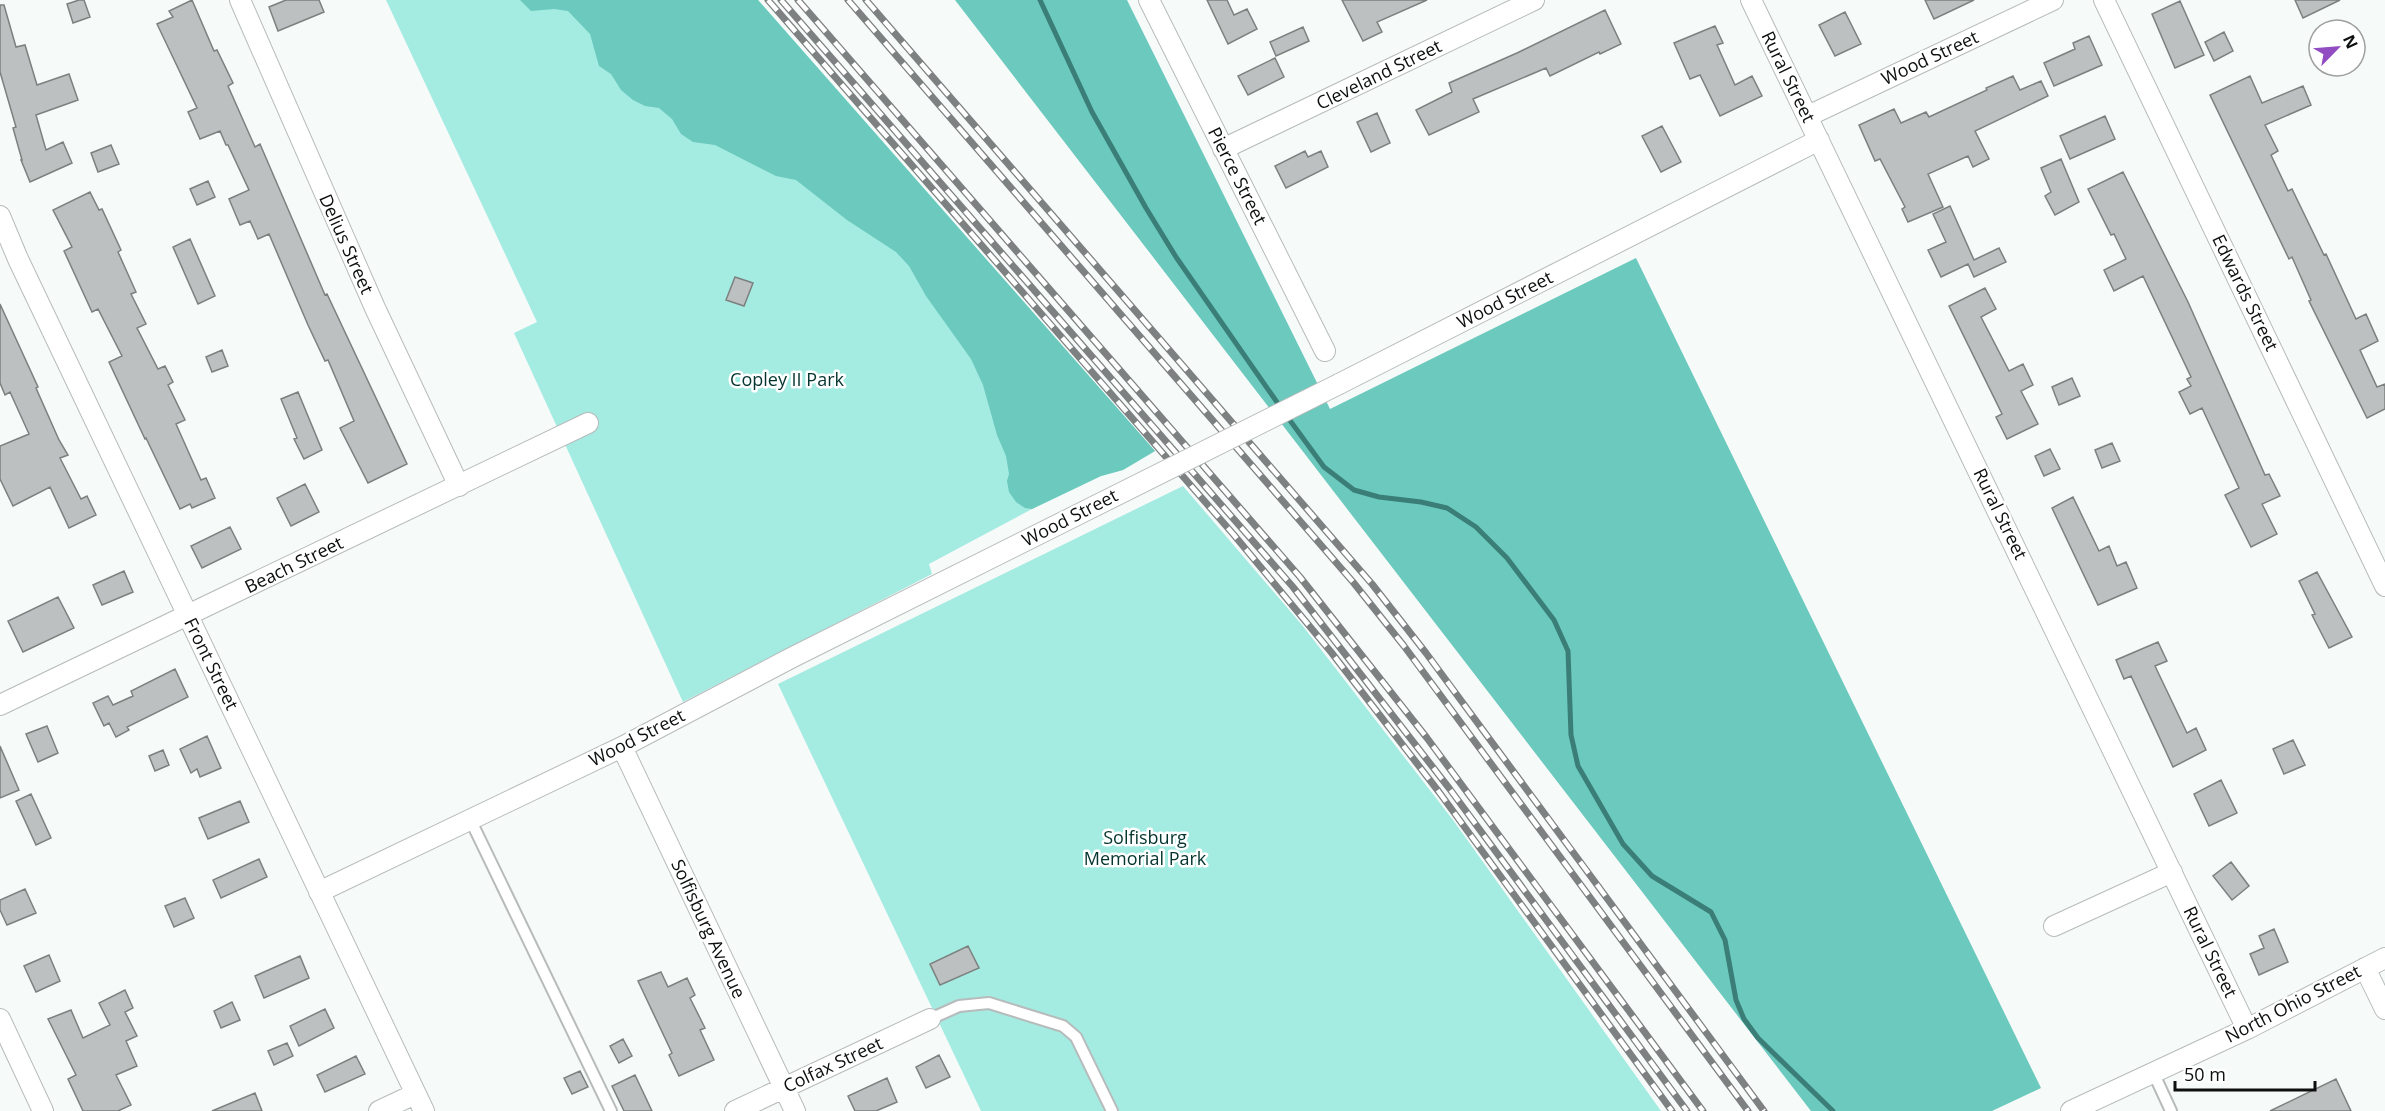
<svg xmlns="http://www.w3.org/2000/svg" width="2385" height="1111" viewBox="0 0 2385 1111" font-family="'Open Sans',sans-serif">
	<rect width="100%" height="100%" fill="#f6faf9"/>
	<path fill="#a4ebe2" d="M386 0H758L1155 451 1123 470 1101 476 1032 509 929 564 932 574 683 702 514 333 537 322Z
		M1183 486 1302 625 1453 820 1661 1111H981L778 684Z"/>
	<path fill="#6bc9be" d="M520 0H758L1155 451 1123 470 1101 476 1032 509 1025 508 1016 502 1009 492 1007 481 1009 474 1006 456 997 435 983 385 971 359 926 296 909 266 896 252 847 220 796 180 776 176 715 145 693 142 681 134 672 119 659 108 645 106 633 100 621 90 611 74 599 66 590 34 568 11 554 9 531 11Z
		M955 0H1127L1330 409 1636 258 2041 1088 1992 1111H1811Z"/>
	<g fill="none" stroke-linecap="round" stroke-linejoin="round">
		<path stroke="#3a7e77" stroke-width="5" d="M1040 0 1092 112 1146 208 1176 257 1281 408
			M1286 415 1324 467 1354 490 1379 497 1421 502 1447 508 1476 527 1507 558 1554 620 1568 651 1571 735 1578 766 1623 844 1652 876 1711 912 1725 940 1736 1000 1744 1019 1758 1038 1833 1111"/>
	</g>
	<path fill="#bcc0c0" stroke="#7c807f" stroke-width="1.5" d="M79 0H84L90 17 73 23 67 4Z
		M192 0 214 51 217 50 233 83 228 86 255 147 260 144 325 295 327 294 407 464 368 483 340 428 354 421 328 360 325 361 308 325 269 234 258 239 250 221 240 225 229 199 249 190 228 145H226L220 131 200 139 188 112 197 108 157 24 173 17 169 11Z
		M286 0H319L324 12 278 31 269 7Z
		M1207 0H1227L1234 15 1247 9 1257 29 1228 44Z
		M1342 0H1427L1377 22 1382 32 1363 41Z
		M1925 0H1974L1934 19Z
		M2295 0H2340L2303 18Z
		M2180 1 2204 55 2175 68 2152 14Z
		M0 5H4L16 47 25 45 37 85 69 74 78 100 36 115 46 150 63 142 72 163 30 182 21 160H22L13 128 16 127 0 72Z
		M1605 10 1621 44 1600 54 1599 52 1550 76 1546 68 1473 99 1479 112 1429 135 1416 110 1452 92 1449 83 1517 53Z
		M1845 12 1861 44 1835 56 1819 25Z
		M1715 26 1723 43 1717 45 1735 85 1752 76 1762 96 1720 116 1700 75 1690 79 1674 43Z
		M1303 27 1309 41 1276 56 1270 42Z
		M2224 32 2233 51 2214 61 2205 42Z
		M2089 36 2102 65 2054 86 2044 63 2075 49 2073 43Z
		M1275 58 1284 77 1248 95 1238 76Z
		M2013 76 2020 90 2041 81 2048 96 1975 131 1989 159 1973 167 1968 156 1928 174 1943 207 1908 222 1902 209 1905 207 1880 159 1875 161 1859 125 1894 109 1901 123 1926 112 1929 117 1987 90 1986 88Z
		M2250 76 2262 103 2303 86 2311 105 2265 125 2278 151 2271 155 2288 191 2292 189 2324 255 2326 254 2356 319 2366 314 2378 341 2360 350 2377 387 2385 384V409L2367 418 2309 301 2311 300 2292 257 2289 259 2210 95Z
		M1377 113 1390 143 1371 152 1357 122Z
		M2105 116 2115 139 2070 159 2060 136Z
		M1662 126 1681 162 1661 172 1642 136Z
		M111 145 119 164 98 172 91 153Z
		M1305 151 1308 157 1321 151 1328 167 1286 188 1275 166Z
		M2061 159 2079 202 2055 215 2045 196 2051 192 2041 168Z
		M2123 172 2188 302 2265 475 2269 474 2280 496 2262 504 2277 534 2251 547 2225 495 2239 488 2202 408 2190 414 2179 392 2191 386 2187 379 2191 377 2143 276 2114 291 2104 270 2126 259 2114 234 2111 235 2088 189Z
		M208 181 215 197 197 205 190 189Z
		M90 192 99 210 102 209 121 250 118 252 136 292 131 294 146 324 137 328 158 369 165 366 173 382 168 385 185 420 176 424 201 480 206 478 215 498 192 508 190 504 180 509 146 438 145 439 109 362 122 356 98 309 92 312 64 251 72 247 53 210Z
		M1950 206 1974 260 1999 248 2006 262 1974 277 1968 264 1941 277 1928 250 1946 242 1933 214Z
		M190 239 215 296 198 304 173 247Z
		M735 277 753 283 744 306 726 300Z
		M1985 288 1996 309 1981 317 2009 371 2023 364 2033 385 2021 391 2038 424 2007 439 1996 417 2002 414 1949 306Z
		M0 304 38 387 36 388 59 440 68 455 60 458 81 499 87 496 96 515 69 528 50 487 13 506 0 479V446L29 434 10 392 5 395 0 383Z
		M222 350 228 366 212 372 206 357Z
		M2072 378 2080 396 2059 405 2052 387Z
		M298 392 322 450 304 459 294 439 297 438 281 399Z
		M2112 443 2120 461 2102 468 2095 450Z
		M2050 449 2060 469 2044 476 2035 456Z
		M305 484 319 512 291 526 277 498Z
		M2073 497 2099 551 2109 546 2117 566 2126 562 2137 588 2098 605 2052 508Z
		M230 527 241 549 202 568 191 546Z
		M124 571 133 592 102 605 93 585Z
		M2317 572 2352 637 2329 648 2312 615 2315 614 2299 581Z
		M58 597 74 628 23 652 8 621Z
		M2158 642 2167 661 2155 666 2187 733 2196 728 2206 750 2173 767 2131 676 2124 679 2116 660Z
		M175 669 188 697 127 727 129 730 116 737 109 723 104 726 93 703 108 696 113 705 133 696 131 691Z
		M47 726 58 753 38 762 26 734Z
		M207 736 221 768 200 777 197 769 191 773 180 749Z
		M2293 740 2305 765 2284 774 2273 749Z
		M0 746 19 790 0 798Z
		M163 750 169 765 155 771 149 756Z
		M2221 780 2237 813 2209 826 2194 794Z
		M31 794 51 838 36 845 16 801Z
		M240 801 249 822 208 839 199 818Z
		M259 859 267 877 221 898 213 880Z
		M2231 862 2249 886 2232 900 2213 876Z
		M25 889 36 913 7 925 0 910V900Z
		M185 898 194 918 174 927 165 906Z
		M2274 929 2288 962 2259 975 2250 954 2264 948 2259 936Z
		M968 946 979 968 940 985 930 964Z
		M49 955 60 981 36 992 24 966Z
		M300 956 309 978 264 998 255 976Z
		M661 972 668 987 687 978 695 995 690 998 705 1028 700 1030 714 1060 679 1076 669 1055 672 1053 638 981Z
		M125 990 133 1008 125 1012 137 1036 126 1041 137 1066 116 1075 131 1105 118 1111H83L68 1079 76 1075 48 1019 71 1010 83 1038 110 1025 99 1003Z
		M232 1002 240 1020 221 1028 214 1011Z
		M325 1009 334 1028 299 1046 290 1026Z
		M623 1039 632 1056 619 1063 610 1046Z
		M287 1043 293 1056 274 1065 268 1051Z
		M939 1055 950 1077 926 1088 916 1067Z
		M356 1056 365 1074 325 1092 317 1075Z
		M580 1071 588 1087 572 1094 564 1078Z
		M635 1075 652 1111H624L612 1086Z
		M887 1078 897 1102 876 1111H855L848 1096Z
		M2336 1079 2351 1111H2270Z
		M255 1093 262 1111H212Z"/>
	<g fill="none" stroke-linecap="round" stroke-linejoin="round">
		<g stroke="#b7bbbb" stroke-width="14">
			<path id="lane" d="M470 819 611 1111
				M930 1019 959 1006 989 1003 1063 1026 1076 1037 1112 1111
				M2153 1072 2171 1111"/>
		</g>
		<g stroke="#b7bbbb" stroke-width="22">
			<path id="street" d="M240 0 375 308 459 486
				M1149 0 1325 351
				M1751 0 2247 1029
				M2104 0 2385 586
				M1808 116 2053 0
				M1223 149 1534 0
				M0 216 18 259 424 1111
				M1339 384 1819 140
				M0 705 588 423
				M622 747 795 1111
				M319 892 622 747 793 657 1095 506
				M2054 926 2172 872
				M2365 968 2385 1009
				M0 1019 43 1111
				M379 1111 415 1094
				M735 1111 930 1019
				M2071 1111 2247 1029 2385 958"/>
		</g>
		<use href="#lane" stroke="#fff" stroke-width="10"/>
		<use href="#street" stroke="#fff" stroke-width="20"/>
		<g stroke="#7e8181" stroke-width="7">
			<path id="rail" d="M768 0 1234 535 1331 652 1439 792 1672 1111
				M781 0 1293 587 1449 788 1687 1111
				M798 0 1300 577 1427 738 1703 1111
				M848 0 1353 582 1404 646 1748 1111
				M866 0 1372 584 1426 653 1764 1111"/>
		</g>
		<use href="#rail" stroke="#fff" stroke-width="4.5" stroke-dasharray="14" stroke-linecap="butt"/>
		<g stroke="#b7bbbb" stroke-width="22" stroke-linecap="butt">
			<path id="street-bridge" d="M1095 506 1339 384"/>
		</g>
		<use href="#street-bridge" stroke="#fff" stroke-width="20"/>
	</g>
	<g text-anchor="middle" stroke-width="5" stroke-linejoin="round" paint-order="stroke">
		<g font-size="18" fill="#0d0f0f" stroke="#fff">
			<text transform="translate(1930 58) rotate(-25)" y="6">Wood Street</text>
			<text transform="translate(1379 75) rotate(-26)" y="6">Cleveland Street</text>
			<text transform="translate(1788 77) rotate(64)" y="6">Rural Street</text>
			<text transform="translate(1237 176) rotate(63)" y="6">Pierce Street</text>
			<text transform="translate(346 244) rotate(66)" y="6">Delius Street</text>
			<text transform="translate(2245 293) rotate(64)" y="6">Edwards Street</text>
			<text transform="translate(1505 300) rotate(-27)" y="6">Wood Street</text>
			<text transform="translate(2000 514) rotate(64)" y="6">Rural Street</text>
			<text transform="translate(1070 518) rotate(-27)" y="6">Wood Street</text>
			<text transform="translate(294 565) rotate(-26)" y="6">Beach Street</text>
			<text transform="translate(211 664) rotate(64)" y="6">Front Street</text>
			<text transform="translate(637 738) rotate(-27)" y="6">Wood Street</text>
			<text transform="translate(708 929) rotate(65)" y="6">Solfisburg Avenue</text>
			<text transform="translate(2210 952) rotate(64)" y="6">Rural Street</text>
			<text transform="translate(2293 1004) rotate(-27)" y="6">North Ohio Street</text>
			<text transform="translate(833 1065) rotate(-25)" y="6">Colfax Street</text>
		</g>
		<g font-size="18" fill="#04342f" stroke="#fff">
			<text x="787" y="386">Copley II Park</text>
			<text x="1145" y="844">Solfisburg<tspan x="1145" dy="21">Memorial Park</tspan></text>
		</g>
	</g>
	<g transform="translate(2337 48) rotate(65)"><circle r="28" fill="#ffffff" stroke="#9e9f9f" stroke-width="1.5"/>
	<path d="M0-4.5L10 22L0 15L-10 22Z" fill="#904cc0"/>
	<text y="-9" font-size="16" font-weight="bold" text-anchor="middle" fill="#0d0f0f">N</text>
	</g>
	<path d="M2175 1081v9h140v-9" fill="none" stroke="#0d0f0f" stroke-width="3"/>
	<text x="2184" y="1081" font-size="18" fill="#0d0f0f" stroke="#ffffff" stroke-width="4.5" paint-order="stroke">50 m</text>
</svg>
